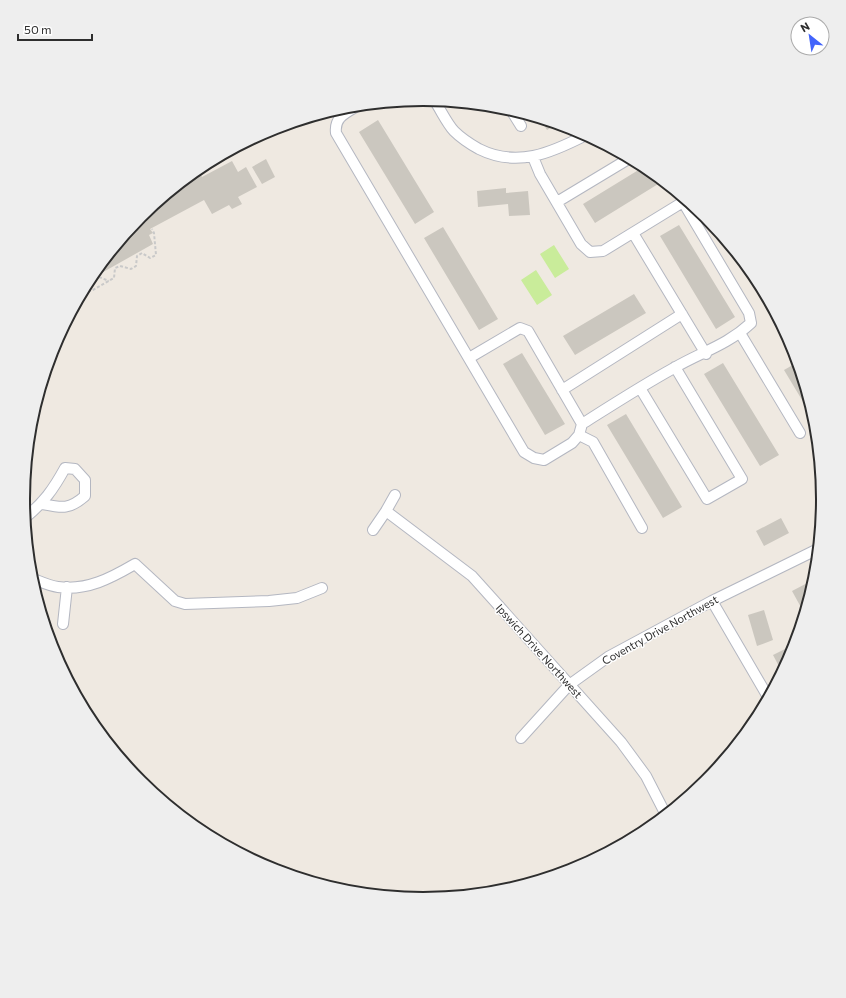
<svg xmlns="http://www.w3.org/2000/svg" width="846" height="998" viewBox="0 0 846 998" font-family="Commissioner,sans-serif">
	<rect width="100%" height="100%" fill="#efe9e1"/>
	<path fill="#c9ec9a" d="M554 245 569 269 555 278 540 254Z
		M536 270 552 295 537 305 521 280Z"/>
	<path fill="#cbc7bf" d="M540 118 557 124 547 130Z
		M378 120 434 212 415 224 359 132Z
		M266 159 275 177 262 184 252 167Z
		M232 161 238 172 246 167 257 187 238 197 242 204 232 209 229 205 212 214 204 200 150 229 153 233 149 235 153 244 89 280 140 216 159 200 185 186 182 182 198 169 202 177Z
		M645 166 663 181 595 223 583 204Z
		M506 188V193L528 191 530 215 509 216 508 204 478 207 477 191Z
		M679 225 735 317 716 329 660 236Z
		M443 227 498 319 479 330 424 238Z
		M634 294 646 313 575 355 563 336Z
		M522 353 565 424 545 435 503 364Z
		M798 362 815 420H814L784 370Z
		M723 363 779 455 760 466 704 374Z
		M626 414 682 507 663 518 607 425Z
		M781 518 789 533 764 546 756 531Z
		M815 579 805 609 803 611 792 591Z
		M764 610 773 640 757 646 748 615Z
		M789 647 792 653 782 672 773 655Z"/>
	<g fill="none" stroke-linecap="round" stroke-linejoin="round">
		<g stroke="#b4b7c1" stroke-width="12">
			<path id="minor" d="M434 100C441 110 446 122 454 131 461 138 470 144 479 149 517 168 551 153 586 135
				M359 105C346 113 334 117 336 133L524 452 534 458 544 460 572 443 579 435 582 424 528 331 520 328 469 358
				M511 110 521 126
				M533 157 540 174 581 244 590 252 603 251 683 202 685 199
				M557 202 630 158
				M633 233 706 354
				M740 333 800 433
				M640 388 707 499 742 479 675 367
				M562 390 682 314
				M582 424C612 405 643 385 674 368 701 352 726 346 751 323L749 313 683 202
				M579 435 593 442 642 528
				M386 511 472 576 621 742 646 776 666 815
				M25 518C44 502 53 490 65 468L75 469 85 480V496C69 510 62 508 42 504
				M373 530 386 511 395 495
				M31 578C39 581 49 586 58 587 87 591 111 578 135 564L175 601 185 604 269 601 297 598 322 588
				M712 601 768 697
				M63 624 67 587
				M521 738 569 685 608 657 712 601 818 549"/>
		</g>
		<path stroke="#c9c9c9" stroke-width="2" stroke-dasharray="3 2" stroke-linecap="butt" d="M180 183 182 184
			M94 277 95 279 100 276 99 275
			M99 277 109 281
			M88 282 92 290
			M83 290 91 291 114 278 115 268 120 266 131 269 136 266 137 256 142 253 150 258 156 255 154 233 152 229"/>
		<use href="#minor" stroke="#fff" stroke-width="10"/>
	</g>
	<g text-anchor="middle" stroke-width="3" stroke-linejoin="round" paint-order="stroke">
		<g font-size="11" fill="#2e2e2e" stroke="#fff">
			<text transform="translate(660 630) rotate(-29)" y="4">Coventry Drive Northwest</text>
			<text transform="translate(539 651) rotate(48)" y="4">Ipswich Drive Northwest</text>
		</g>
	</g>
	<path d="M0 0H846V998H0ZM30 499a393 393 0 1 1 786 0a393 393 0 1 1-786 0Z" fill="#eee" fill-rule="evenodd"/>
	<path fill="none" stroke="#2e2e2e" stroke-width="2" d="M30 499a393 393 0 1 1 786 0a393 393 0 1 1-786 0Z"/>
	<g transform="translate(810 36) rotate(330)"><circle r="19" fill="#ffffff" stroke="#ababab"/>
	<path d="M0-3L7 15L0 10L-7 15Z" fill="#4264fb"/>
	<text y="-6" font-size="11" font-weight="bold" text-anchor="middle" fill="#2e2e2e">N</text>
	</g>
	<path d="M18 34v6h74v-6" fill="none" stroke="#2e2e2e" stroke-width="2"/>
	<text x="24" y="34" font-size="12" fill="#2e2e2e" stroke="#ffffff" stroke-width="3" paint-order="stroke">50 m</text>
</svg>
